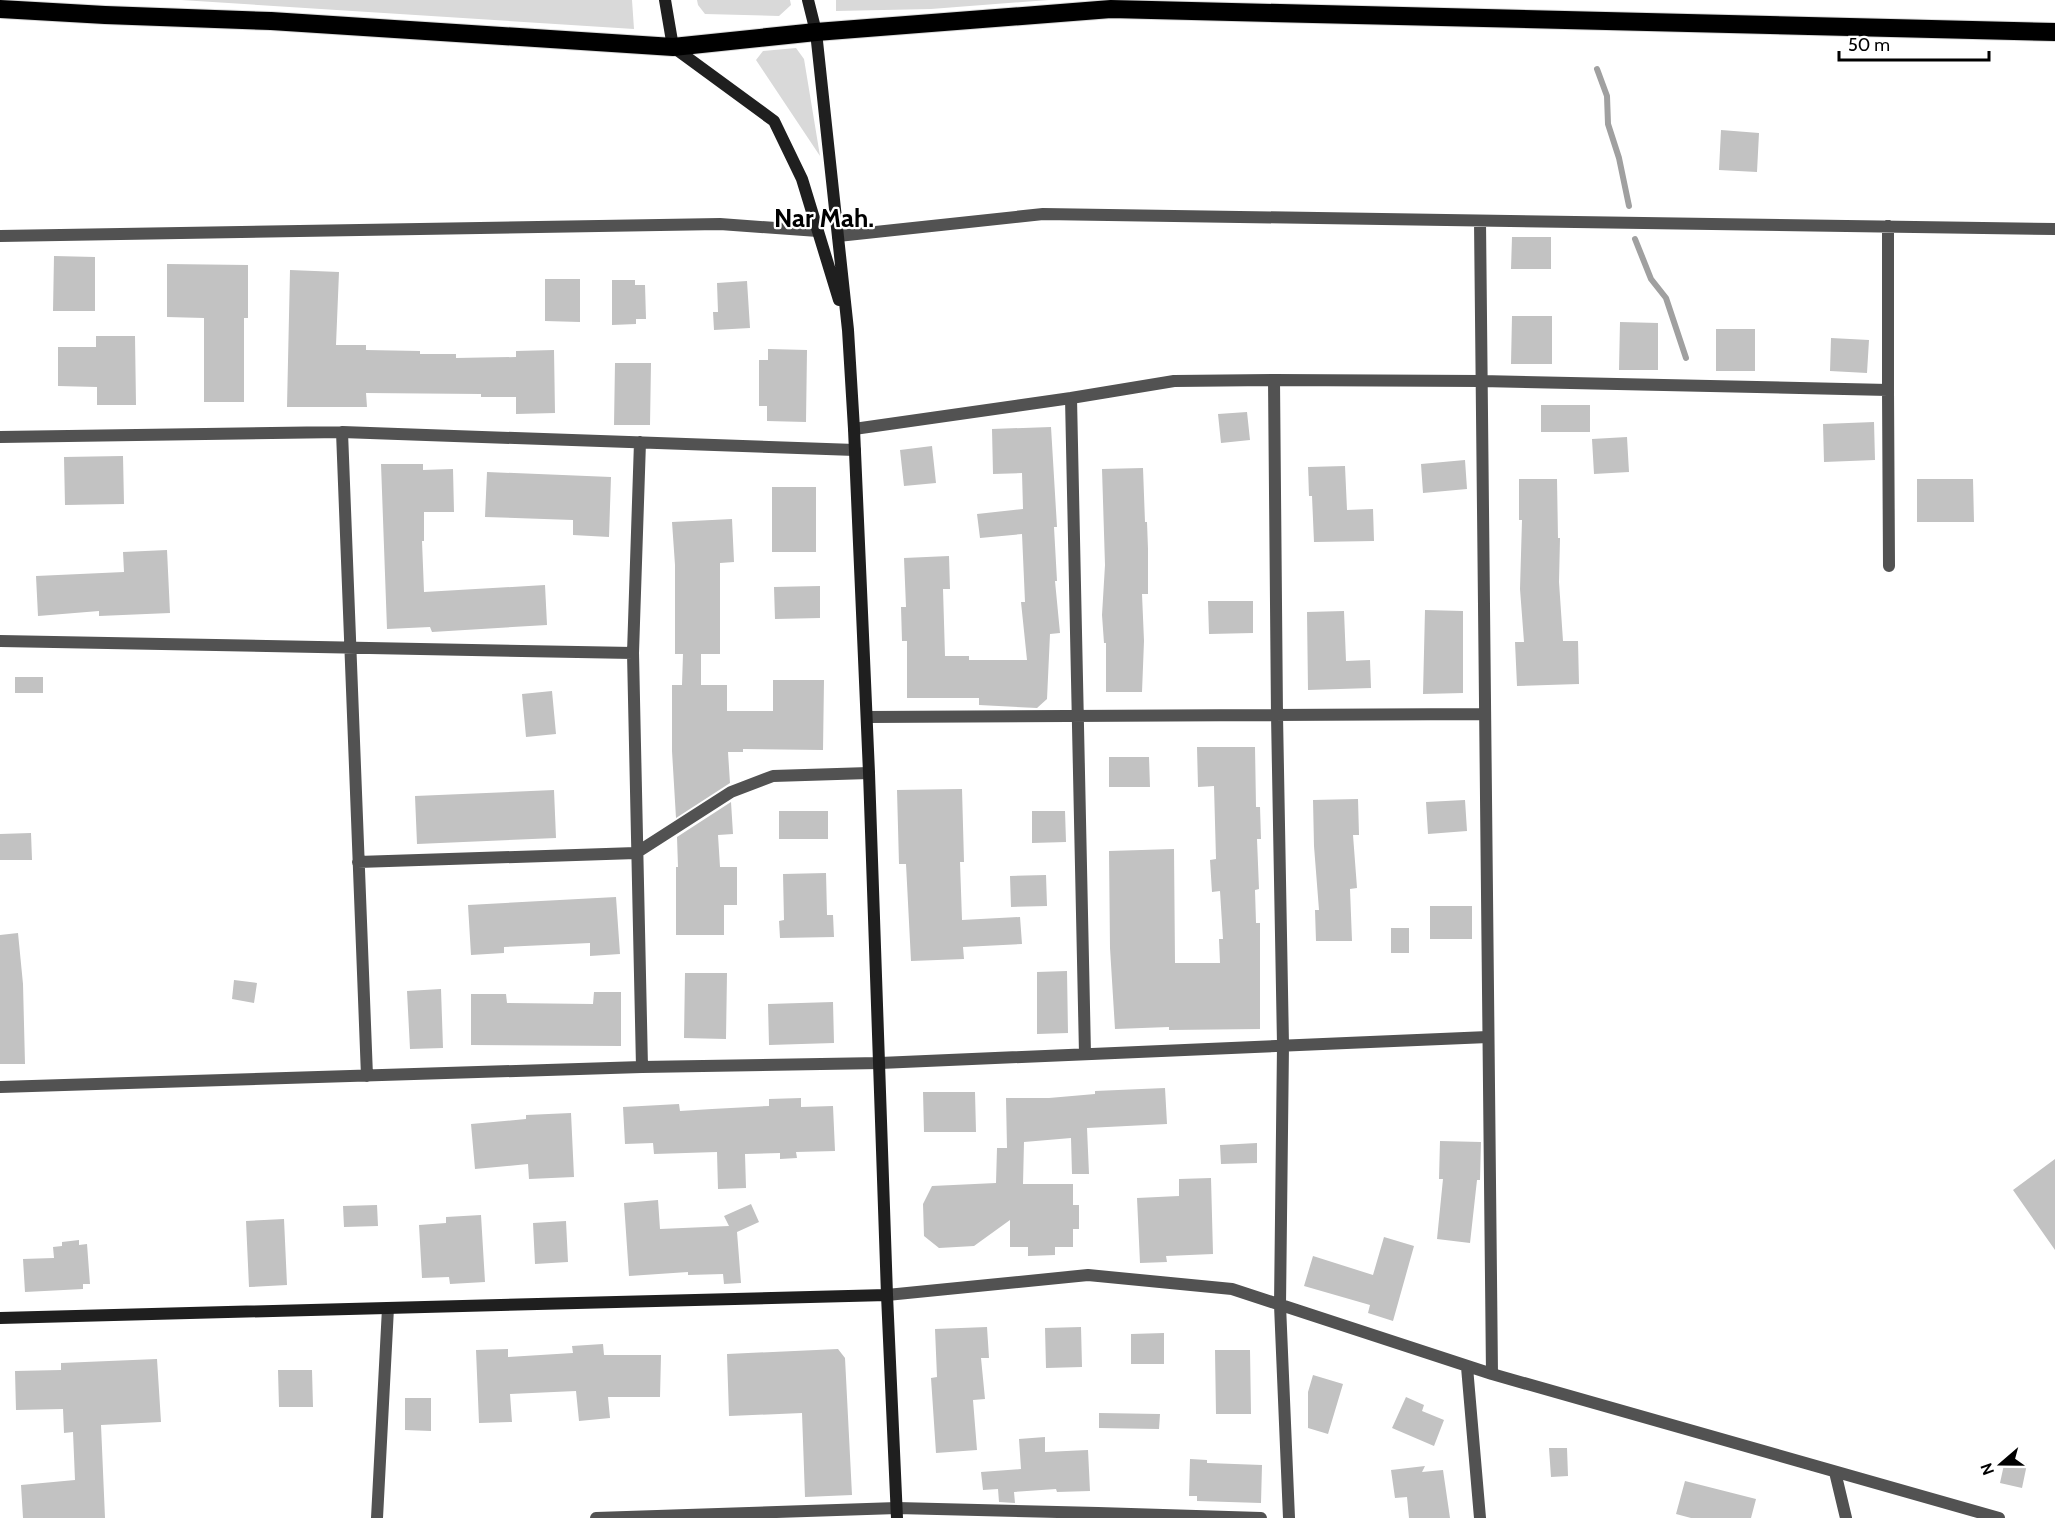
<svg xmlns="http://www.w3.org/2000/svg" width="2055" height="1518" viewBox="0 0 2055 1518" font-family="Cabin,sans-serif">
	<rect width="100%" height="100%" fill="#fff"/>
	<path fill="#d9d9d9" d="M181 0H632L634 29Z
		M697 0H790L791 5 779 16 705 14 698 5Z
		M836 0H1049L931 9 836 11Z
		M796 48 804 59 820 156 756 60 763 51Z"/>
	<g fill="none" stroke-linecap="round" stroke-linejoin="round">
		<path stroke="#a0a0a0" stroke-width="6" d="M1597 69 1607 96 1608 124 1619 158 1629 206
			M1635 239 1651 279 1666 298 1686 358"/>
	</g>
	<path fill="#c2c2c2" d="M1721 130 1759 133 1757 172 1719 170Z
		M1512 237H1551V269H1511Z
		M54 256 95 257V311H53Z
		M167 264 248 265V318H244V402H204V318L167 317Z
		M290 270 339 272 336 345H366V350L420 351V354H456V358L516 357V351L554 350 555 413 516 414V397H481V394L366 393 367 407H287Z
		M545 279H580V322L545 321Z
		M612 280H635V285H645L646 319H636V324L612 325Z
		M747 281 750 328 714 330 713 312H718L717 283Z
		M1512 316H1552V364H1511Z
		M1620 322 1658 323V370H1619Z
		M1716 329H1755V371H1716Z
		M96 336H135L136 405H97V387L58 386V347H96Z
		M1831 338 1869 340 1867 373 1830 371Z
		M768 349 807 350 806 422 767 421V406H759V360H768Z
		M615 363H651L650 425H614Z
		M1541 405H1590V432H1541Z
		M1247 412 1250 440 1221 443 1218 414Z
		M1874 422 1875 460 1824 462 1823 424Z
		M1051 427 1057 527H1054L1057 581H1055L1060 633 1050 634 1047 699 1037 708 979 705V698H907V641H902L901 607H906L904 558 949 556 950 589H943L945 656H969V660H1027L1021 602H1025L1022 534 980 538 977 514 1023 509 1022 473 993 474 992 429Z
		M1627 437 1629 472 1594 474 1592 439Z
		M932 446 936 483 904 486 900 450Z
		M123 456 124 504 65 505 64 457Z
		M1465 460 1467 489 1423 493 1421 464Z
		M381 464H423V470L453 469 454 512H424V541H422L424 592 545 585 547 625 432 632 430 627 387 629Z
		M1345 466 1347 510 1373 509 1374 541 1314 542 1312 496H1309L1308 467Z
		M1143 468 1145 522H1147L1148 549V594H1142L1144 641 1142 692H1106V643H1104L1102 615 1105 565 1102 469Z
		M487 472 611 477 609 537 573 535V520L485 517Z
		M1519 479H1557L1558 538H1560L1559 582 1563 641H1578L1579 684 1517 686 1515 642H1524L1520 589 1522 520H1519Z
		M1917 479H1973L1974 522H1917Z
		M772 487H816V552H772Z
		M732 519 734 562 720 563V654H701V685H727V711H773V680H824L823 750 743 749V752H728L730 783 676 818 672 751V685H682L683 654H675V565L672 522Z
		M167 550 170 613 99 616V611L38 616 36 576 124 572 123 552Z
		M820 586V618L775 619 774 587Z
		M1208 601H1253V633L1209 634Z
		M1425 610 1463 611V693L1423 694Z
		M1344 611 1346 661 1370 660 1371 688 1308 690 1307 612Z
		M15 677H43V693H15Z
		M552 691 556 734 526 737 522 694Z
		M1197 747H1255L1256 807H1260L1261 839H1257L1259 889 1255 890 1256 923H1260V1029L1169 1030V1027L1115 1029 1110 948 1109 851 1174 849 1175 963H1220L1219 939H1223L1220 891 1212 892 1210 860 1216 859 1214 786 1198 787Z
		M1109 757H1149L1150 787H1109Z
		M962 789 964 862H960L962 920 1020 917 1022 944 963 947 964 959 911 961 906 864H899L897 790Z
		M554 790 556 838 417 844 415 796Z
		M1358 799 1359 835H1353L1357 888 1350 889 1352 941H1316L1315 910H1319L1314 846 1313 800Z
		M1465 800 1467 831 1428 834 1426 802Z
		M731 802 733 834 718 835 720 867H737V905H724V935H676V867H678L677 837Z
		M779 811H828V839H779Z
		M1032 811H1065L1066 842 1032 843Z
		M31 833 32 860H0V834Z
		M826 873 827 915H833L834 937 780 938 779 921 784 920 783 874Z
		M1046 875 1047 906 1011 907 1010 876Z
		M616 897 620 954 590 956V943L504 947V953L471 955 468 905Z
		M1430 906H1472V939H1430Z
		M1391 928H1409V953H1391Z
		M18 933 23 984 25 1064H0V935Z
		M1067 971 1068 1033 1037 1034V972Z
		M685 973H727L726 1039 684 1038Z
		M234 980 257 983 254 1003 232 999Z
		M441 989 443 1048 410 1049 407 991Z
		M594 992H621V1046L471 1045V994H506L507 1003 593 1004Z
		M833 1002 834 1043 769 1045 768 1004Z
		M1165 1088 1167 1124 1087 1128 1089 1174H1072L1071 1138 1024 1142 1023 1184H1073V1205H1079V1229H1073V1247H1055V1255L1028 1256V1247H1010V1220L974 1246 939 1248 924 1236 923 1204 932 1186 996 1183 997 1148H1007L1006 1098H1049L1095 1094V1091Z
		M923 1092H975L976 1132H924Z
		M801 1098V1107L833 1106 835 1151 796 1152 797 1158 780 1159V1153L745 1154 746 1188 718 1189 717 1152 654 1154 653 1143 625 1144 623 1107 679 1104 680 1111 712 1109 769 1106V1099Z
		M571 1113 574 1177 529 1179 528 1164 475 1169 471 1124 526 1119V1115Z
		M1440 1141 1481 1142 1480 1180H1477L1470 1243 1437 1239 1443 1179H1439Z
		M1257 1143V1163L1221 1164 1220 1145Z
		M2055 1159V1250L2013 1190Z
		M1211 1178 1213 1254 1166 1256 1167 1262 1140 1263 1137 1198 1179 1196V1179Z
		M658 1200 660 1229 729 1226 724 1216 751 1204 759 1222 737 1232 741 1283 724 1284 723 1274 688 1275V1272L629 1276 624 1203Z
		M377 1205 378 1226 344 1227 343 1206Z
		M481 1215 485 1282 450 1284 449 1277 422 1278 419 1225 446 1223V1217Z
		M284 1219 287 1285 249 1287 246 1221Z
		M566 1221 568 1262 535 1264 533 1223Z
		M1384 1237 1414 1246 1393 1321 1368 1313 1370 1305 1304 1286 1313 1256 1373 1275Z
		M79 1240V1245L87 1244 90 1284H83V1289L25 1292 23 1259 54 1258 53 1247 62 1246V1242Z
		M987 1327 989 1358H981L985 1399 973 1400 977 1450 936 1453 931 1378 937 1377 935 1329Z
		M1081 1327 1082 1367 1046 1368 1045 1328Z
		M1164 1333V1364H1131V1334Z
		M603 1344 604 1355H661L660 1397H608L610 1418 579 1421 576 1391 510 1394 512 1422 479 1423 476 1350 508 1349V1357L573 1353 572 1346Z
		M838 1349 845 1358 852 1495 805 1497 802 1413 729 1416 727 1354Z
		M1215 1350H1250L1251 1414H1216Z
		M157 1359 161 1422 101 1425 105 1518H23L21 1485 75 1480 73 1432 64 1433 63 1409 16 1410 15 1371 61 1370V1363Z
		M278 1370H312L313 1407H279Z
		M1313 1375 1343 1384 1328 1434 1308 1428V1392Z
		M1406 1397 1424 1405 1422 1411 1444 1420 1434 1446 1392 1428Z
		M405 1398H431V1431L405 1430Z
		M1099 1413 1160 1414 1159 1429 1099 1428Z
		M1045 1437V1452L1088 1450 1090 1491 1057 1492 1056 1489 1014 1492 1015 1503 999 1502 998 1489 983 1490 981 1472 1021 1469 1019 1439Z
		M1549 1448H1567L1568 1476 1551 1477Z
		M1190 1459 1207 1460V1463L1262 1465 1261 1503 1197 1501V1496H1189Z
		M2005 1460 2027 1464 2022 1488 2000 1483Z
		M1425 1466 1422 1472 1443 1470 1450 1518H1409L1407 1497 1395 1498 1391 1470Z
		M1685 1481 1756 1499 1751 1518H1691L1676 1514Z"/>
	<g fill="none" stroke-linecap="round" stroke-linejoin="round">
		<g stroke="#dbdbdb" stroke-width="20">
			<path id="highway" d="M0 9 105 15 271 21 673 47 816 32 1111 9 2055 32"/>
		</g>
		<path stroke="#525252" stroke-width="12" d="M1480 221 1492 1374
			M1888 226V390
			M0 236 720 224 818 231
			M838 236 1043 214 2055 229
			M854 429 1071 398
			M342 432 367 1076
			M0 437 342 432 855 450
			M0 641 633 653 642 1067
			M633 653 640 442
			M867 717 1484 714
			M358 862 636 853 731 792 773 776 869 773
			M1085 1054 1071 398 1174 381 1274 380
			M0 1087 642 1067 880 1063 1488 1037
			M887 1295 1088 1275 1232 1289 1492 1374 1999 1518
			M1467 1367 1480 1518
			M1835 1472 1846 1518
			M1098 1513 1261 1518
			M377 1518 388 1308
			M596 1518 897 1508 1098 1513V1518
			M1289 1518 1280 1305 1283 1045 1277 715 1274 380 1481 381 1888 390 1889 566"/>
		<path stroke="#1f1f1f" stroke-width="12" d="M665 0 673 47 774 121 802 179 839 300
			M808 0 816 32 848 330 854 429 869 773 887 1295 897 1518
			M0 1318 887 1295"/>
		<use href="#highway" stroke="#000" stroke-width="18"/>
	</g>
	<g text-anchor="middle" stroke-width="4.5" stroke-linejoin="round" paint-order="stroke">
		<g font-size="26" font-weight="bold" fill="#000" stroke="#fff">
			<text x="824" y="227">Nar Mah.</text>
		</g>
	</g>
	<g transform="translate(2001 1464) rotate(250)" stroke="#ffffff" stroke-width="4.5" paint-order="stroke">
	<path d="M0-4.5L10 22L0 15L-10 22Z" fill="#000000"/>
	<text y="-9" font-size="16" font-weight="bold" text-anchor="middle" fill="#000000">N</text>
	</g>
	<path d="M1839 51v9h150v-9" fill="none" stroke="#000000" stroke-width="3"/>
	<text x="1848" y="51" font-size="18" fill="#000000" stroke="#ffffff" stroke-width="4.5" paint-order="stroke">50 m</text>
</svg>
